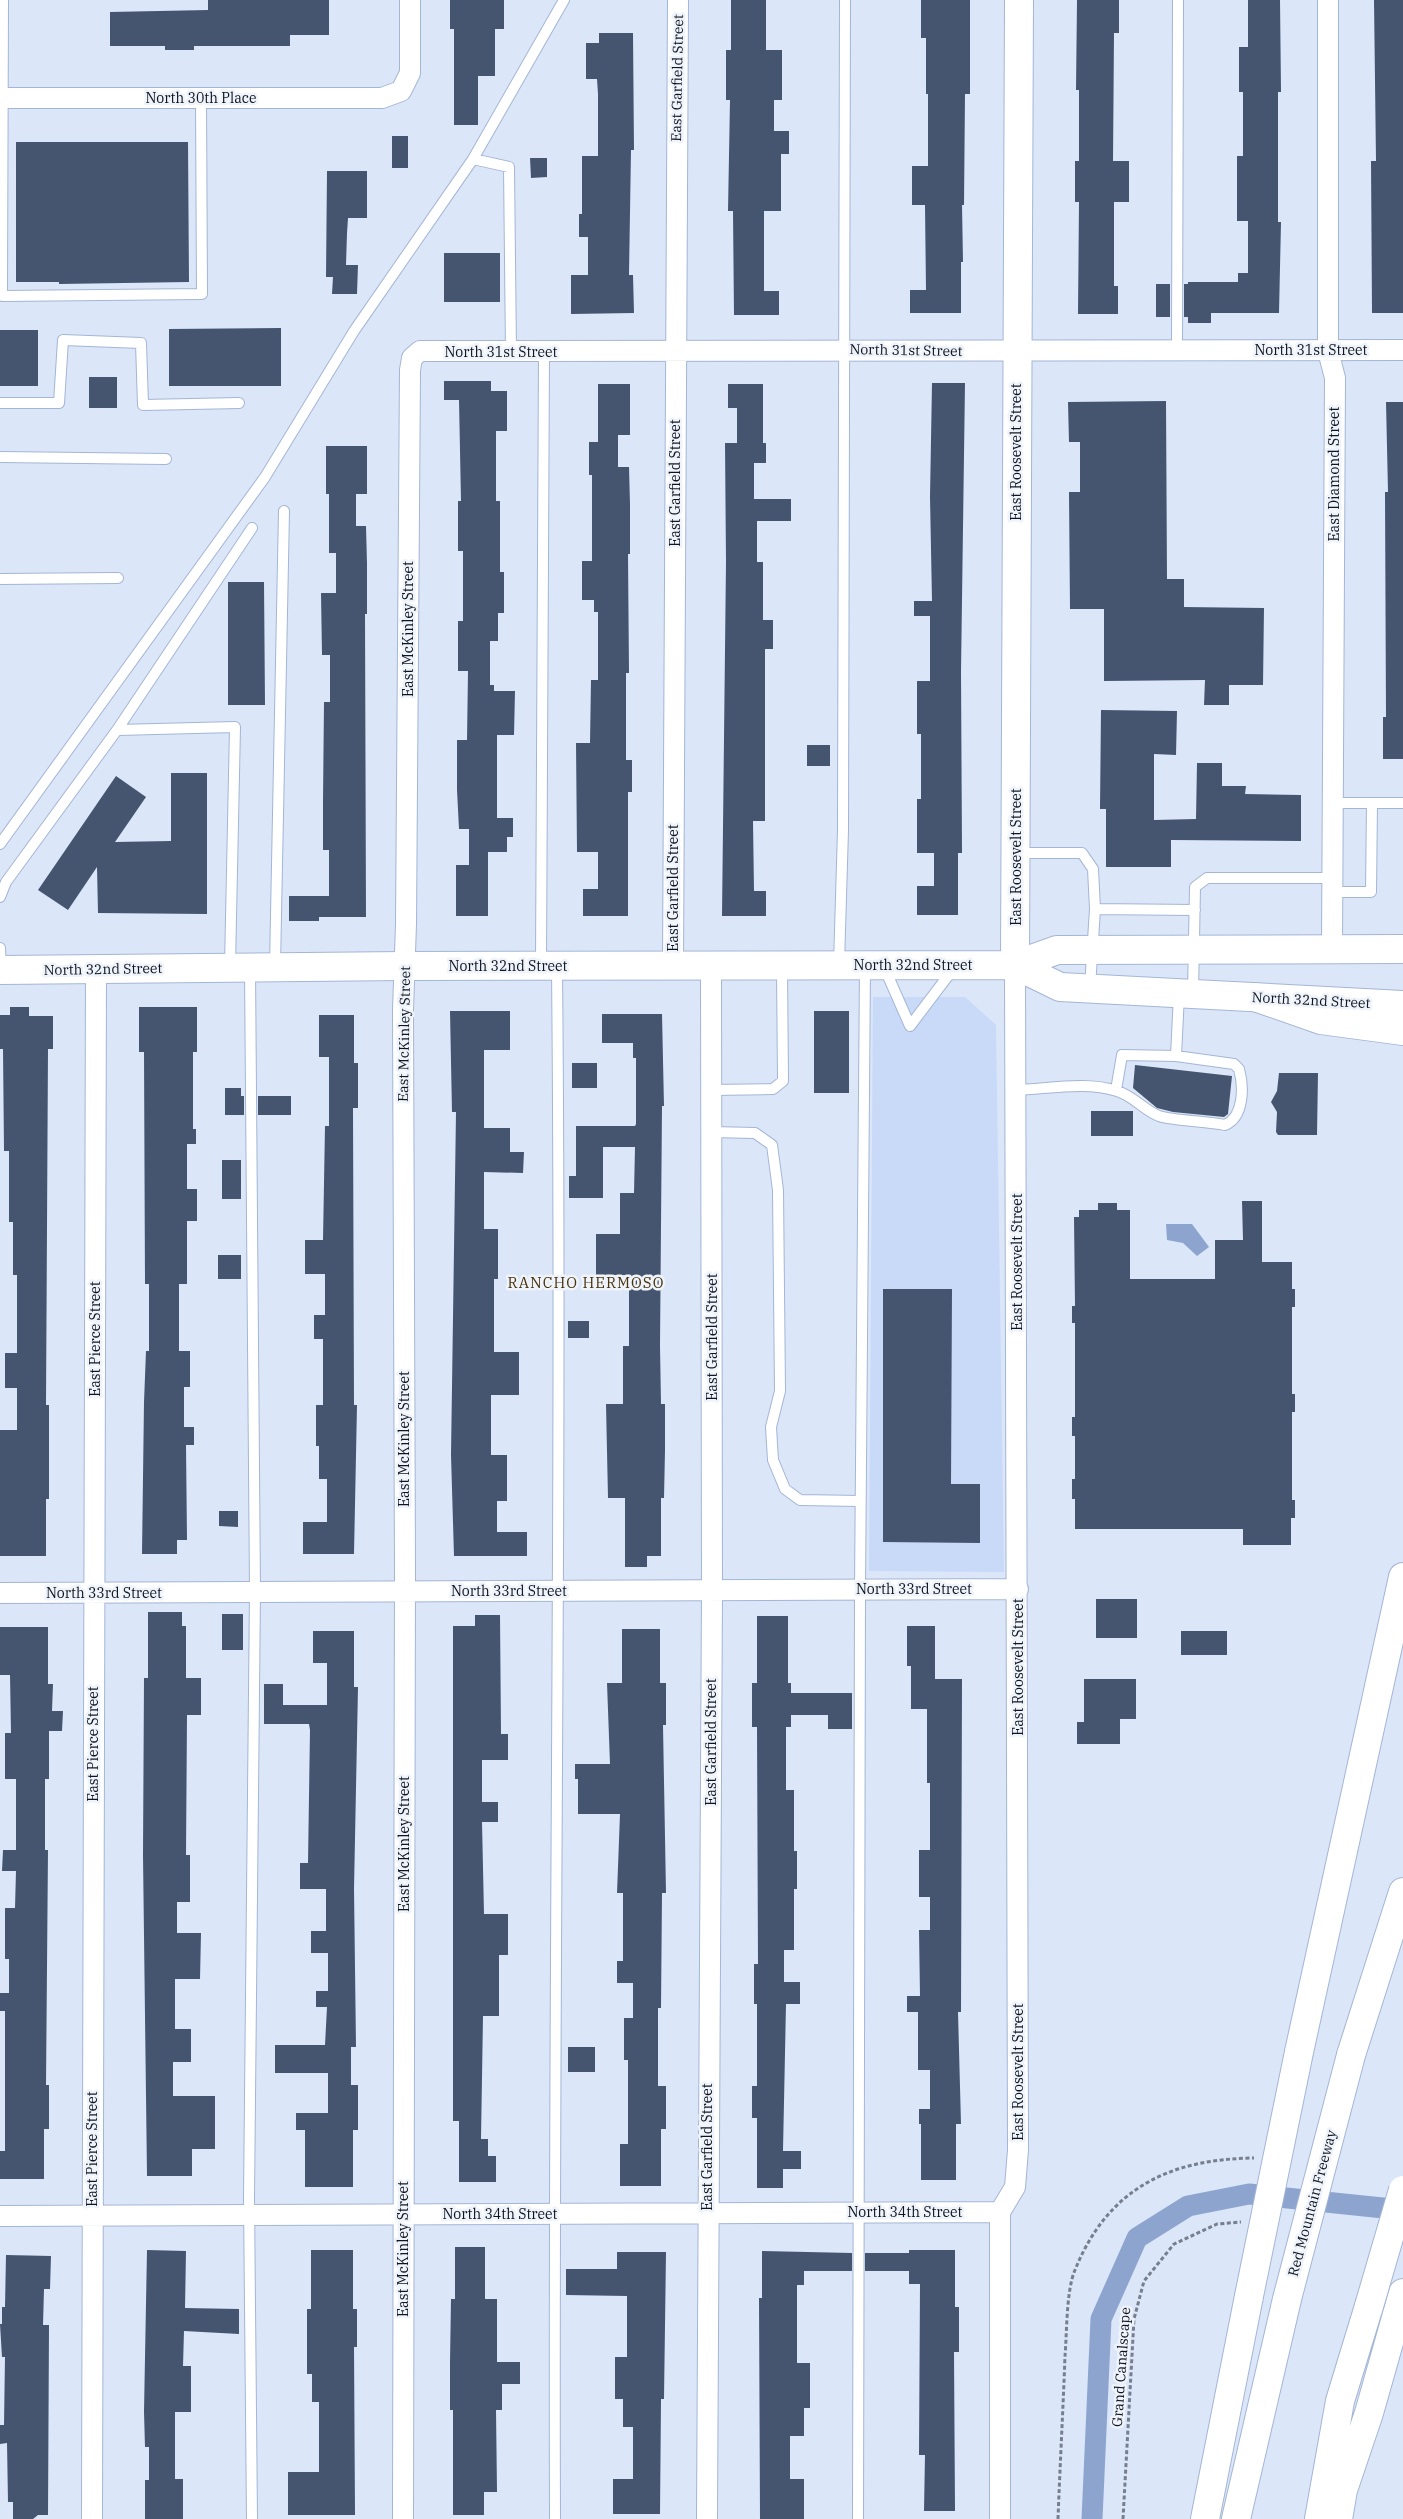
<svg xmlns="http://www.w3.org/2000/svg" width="1403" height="2519" viewBox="0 0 1403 2519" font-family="'IBM Plex Serif',serif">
	<rect width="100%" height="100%" fill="#dbe6f9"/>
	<path fill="#c8daf8" d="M873 997H965L996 1025 1004 1572 869 1571Z"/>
	<path fill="#8da5ce" d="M1166 1224H1192L1209 1247 1197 1256 1183 1243 1167 1240Z"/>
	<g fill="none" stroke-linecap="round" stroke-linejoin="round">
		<path stroke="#8da5ce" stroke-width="21" d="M1092 2519 1101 2319 1137 2238 1188 2206 1249 2194 1403 2210"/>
	</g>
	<path fill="#45556f" d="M208 0H329V35H290V46H194V50H165V46H110V12L208 10Z
		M450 0H504V29H495V76H478V125H454V29H450Z
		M731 0H766V50H782V100H774V131H789V154H781V211H764V291H779V315H734L733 211H728L730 100H726V50H731Z
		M921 0H970V94H965L964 205H962L963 262H961V313H910V290H926L925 205H912V166H928V94H926V38H921Z
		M1077 0H1119V33H1114L1113 161H1129V202H1114V286H1118V314H1078L1079 202H1075V161H1079V90H1076Z
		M1248 0H1280L1281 92H1278V222H1281L1279 313H1211V323H1188V317H1184V284H1188V282H1238V273H1248V221H1237V156H1243V92H1239V47H1248Z
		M1374 0H1403V313H1372L1371 161H1376Z
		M599 33H633L634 150H631L629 275H633L634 313 571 314V275H588V237H579V214H582V156H598V94L597 79H586V43H599Z
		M392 136H408V168H392Z
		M16 142H188L189 282 59 284V282H16Z
		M530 158H547V177L531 178Z
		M327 171H367V218H348L347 233 346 265H358L357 294H332L333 277H326Z
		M444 253H500V302H444Z
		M1156 284H1170V317H1156Z
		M281 328V386H169V329Z
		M0 330H38V386H0Z
		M89 377H117V408H89Z
		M444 381H491V391H507V431H496V501H500V572H504V613H498V641H490V685H494V691H515L514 735H497V818H513V837H507V852H488V916H456V865H469V829H459L457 790V740H467L468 671H458V621H463V551H458V501H461L459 400H444Z
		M932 383H965L961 672 962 853H958V915H917V886H934V853H917V799H921V734H917V681H930V616H914V601H932L930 497Z
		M598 384H630V435H618V467H629L630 504V554H628L629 673H626V760H632V792H628V916H583V889H598V852H577L576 743H590L591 680H598V612H594V600H582V561H592V475H589V442H598Z
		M728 384H763V443H766V463H754V499H791V521H757V562H763V620H773V649H765V821H753L754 891H766V916H722L726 562 725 443H737V408H728Z
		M1166 401 1167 579H1184V607L1264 608 1263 685H1229V705H1204L1205 680 1104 681V609H1070L1069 492H1080V442H1069L1068 402Z
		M1386 402H1403V759H1383V717H1386L1385 492H1388Z
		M326 446H367V494H356V526H366L367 564V614H365L366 917H319V921H289V896H329V850H323V801L324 702H330V655H322L321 593H336V553H329V494H326Z
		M228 582H264L265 705H228Z
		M1101 710 1177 711 1176 755 1154 754V820L1196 819 1197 763H1222V786H1246L1245 794 1301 795V841L1171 840V867H1106V809H1100Z
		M807 745H830V766H807Z
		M171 773H207V914L98 913 97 867 68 910 38 890 116 776 146 797 115 842 171 841Z
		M10 1007H29V1016H53V1049H48L46 1405H49V1499H46V1556H0V1430H17V1388H5V1353H17V1275H13V1222H9V1151H4L3 1049H0V1015H10Z
		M139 1007H197V1052H193V1129H196V1144H187V1189H197V1221H187V1284H179V1351H190V1387H184V1427H194V1445H186L187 1540H177V1554H142L144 1402 146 1351H149V1284H145L144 1052H139Z
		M450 1011H510V1050H484V1128H510V1152H524L523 1173 484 1172V1229H498V1279H494V1352H519V1395H491V1455H507V1501H497V1532H527V1556H454L451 1455 456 1112H452Z
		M814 1011H849V1093H814Z
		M602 1014H662L664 1106H662L660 1346 661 1404H665V1450L664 1498H661V1556H647V1567H625V1498H608L606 1404H623V1346H629V1275H596V1234H620V1193H634L635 1147H603V1198H569V1176H576V1126H635L636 1124V1058H633V1043H602Z
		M319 1015H354V1063H358V1108H353L354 1405H357L354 1554H303V1522H327V1479H319V1446H316V1405H323V1339H314V1315H325V1274H305V1240H323L325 1126H329V1057H319Z
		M572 1063H597V1088H572Z
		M1135 1065 1232 1076 1228 1114 1224 1117 1173 1112 1157 1108 1133 1088Z
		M1279 1073H1318L1317 1135H1278L1276 1132 1277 1112 1271 1102 1277 1091Z
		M225 1088H241V1096H244V1115H225Z
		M258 1096H291V1115H258Z
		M1091 1111H1133V1136H1091Z
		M222 1160H241V1199H222Z
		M1242 1201H1262V1262H1292V1289H1295V1307H1292V1394H1295V1412H1292V1500H1295V1518H1291V1545H1243V1529H1075V1499H1072V1479H1075V1436H1072V1417H1075V1323H1072V1306H1075L1074 1217H1079V1210H1098V1203H1117V1210H1130V1279H1215V1240H1243Z
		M218 1255H241V1279H218Z
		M883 1289H952L951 1484H980V1543L883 1542Z
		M568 1321H589V1338H568Z
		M219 1511H238V1527L219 1526Z
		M1096 1599H1137V1638H1096Z
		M148 1612H182V1626H186V1678H201V1715H187L186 1855H190V1902H177V1933H201L200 1979H175V2029H191V2062H173V2096H215V2149H192V2176H147L143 1855 144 1678H148Z
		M222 1614H243V1650H222Z
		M475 1615H500L501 1734H508V1760H482V1802H498V1822H482L484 1914H508V1955H499V2016H483L481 2139H488V2156H496V2182H459V2121H453V1626H475Z
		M757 1616H788V1683H791V1693H852V1729H828V1715H791V1727H786V1790H794V1851H797V1889H794V1950H784V1982H800V2004H786L783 2151H801V2169H783V2188H757V2118H752V2086H757V2004H754V1964H758L757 1727H752V1683H757Z
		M907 1626H935V1679H962L961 2012H958L961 2124H956V2180H921V2124H919V2109H930V2070H918V2012H907V1996H920L919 1930H930V1897H919V1850H930V1783H927V1709H911V1666H907Z
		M0 1627H48V1684H53L52 1711H63L62 1731H49V1779H45V1850H48L46 2085H49V2129H44V2179H0V2151H5V2011H0V1993H9V1959H5V1908H15L16 1871H2L3 1850H16V1779H5V1733H11L10 1675H0Z
		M622 1629H660V1683H666V1725H663L666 1893H662L661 2008H658V2086H666V2129H661V2186H620V2144H628V2060H624V2018H633V1983H617V1961H623V1893H617L620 1814H578V1779H575V1764H610L607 1683H622Z
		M313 1631H354V1687H358L354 1889 356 2047H351V2085H358V2130H353V2187H305V2130H296V2113H328V2073H275V2045H325L327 2007H316V1991H328V1953H311V1931H326V1889H300V1863H308L310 1730 309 1724H264V1684H283V1705H327V1663H313Z
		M1181 1631H1227V1655H1181Z
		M1084 1679H1136V1719H1120V1744H1077V1722H1084Z
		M568 2047H595V2072H568Z
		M455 2247H485V2299H497V2362H520V2384H502V2410H496L497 2492H484V2515H453V2410H450V2362L451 2299H455Z
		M147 2250 186 2251 185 2308 239 2309V2334L184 2331 183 2366H191V2412H175V2479H183V2519H145V2480H149V2447H145L144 2412Z
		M311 2250H353V2309H357V2347H354L355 2515H288V2472H319V2402H312V2374H307V2309H311Z
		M909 2250H955V2307H959V2352H954L955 2511H924L925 2455H919L920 2284H909V2271H865V2253H909Z
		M762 2251 852 2253V2271H804V2285H797V2363H810V2408H804V2436H790V2479H804V2519H760L759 2298H762Z
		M617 2252H666L664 2399H661L660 2514H613V2479H633V2427H623V2399H615V2357H627V2296L566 2295V2269H617Z
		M6 2255 51 2256 50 2289H44L43 2325H49L48 2515H38L33 2519H13V2502H8L7 2443 0 2444V2425H4L5 2357H2L0 2324H2V2307H5Z"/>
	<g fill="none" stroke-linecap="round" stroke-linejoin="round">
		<g stroke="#a4b6d4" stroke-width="12">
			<path id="lane" d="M3 0 2 296 202 294 201 98
				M473 159 509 167 511 353
				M1177 351 1178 0
				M0 403H59L63 340 141 343 143 405 239 403
				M0 457 166 459
				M0 579 118 578
				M117 730 252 528
				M1333 803H1403
				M0 844 265 477 354 331 473 159 564 0
				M1017 853H1082L1093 869 1095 909 1090 987
				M1332 892H1371L1372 803
				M0 897 6 882 117 730 235 727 230 966
				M1095 909 1195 910
				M0 948 1 970
				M839 964 843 830 845 0
				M541 965 544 353
				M275 966 284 511
				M884 967 910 1026 954 968
				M250 969 255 1591 249 2199 252 2519
				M1193 993 1195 887 1207 878H1332
				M711 1090 773 1089 783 1081 782 966
				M1016 1090C1048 1089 1086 1081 1117 1091 1134 1096 1143 1110 1159 1116 1174 1121 1207 1121 1225 1125 1244 1117 1244 1087 1239 1069L1234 1064 1176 1056 1179 994
				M1116 1090 1122 1055 1176 1056
				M711 1132 755 1133 772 1145 778 1190 780 1391 771 1427 773 1460 785 1489 800 1500 860 1501
				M555 2519C553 2002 562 1485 557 968
				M858 2519 860 1589 865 966"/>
		</g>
		<g stroke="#a4b6d4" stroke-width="22">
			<path id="street" d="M1328 0V351L1335 378 1332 949
				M0 98H382L401 91 410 73V0
				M673 966 678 0
				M0 1593 1018 1589
				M0 2216 1000 2212
				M92 2519 96 969
				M403 2519 405 1572 403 1010 406 924 410 370 412 358 420 351 1403 350
				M707 2519 712 1591 711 966
				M1000 2519V2212L1015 2187 1018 2150 1015 965"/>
		</g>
		<g stroke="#a4b6d4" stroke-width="30">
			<path id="secondary" d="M1015 965 1019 0
				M1015 965 1060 987 1403 1005
				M0 970 405 966 1015 965 1057 950 1403 949"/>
		</g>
		<g stroke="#a4b6d4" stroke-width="30">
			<path id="highway" d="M1255 997 1321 1020 1403 1031
				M1299 2052 1403 1577
				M1351 2055 1403 1892
				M1205 2519 1249 2296
				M1236 2519 1287 2299
				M1319 2519 1340 2401 1369 2306
				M1338 2519 1343 2490 1369 2413 1403 2293"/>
		</g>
		<path stroke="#777f8e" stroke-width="3" stroke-dasharray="4 2.5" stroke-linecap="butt" d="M1058 2519C1060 2465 1063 2411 1065 2356 1067 2333 1066 2291 1075 2270 1108 2188 1170 2159 1254 2158
			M1123 2519 1134 2319 1144 2281 1174 2244 1217 2224 1241 2222"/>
		<use href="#lane" stroke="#fff" stroke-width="10"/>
		<use href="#street" stroke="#fff" stroke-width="20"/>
		<use href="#secondary" stroke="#fff" stroke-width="28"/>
		<use href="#highway" stroke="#fff" stroke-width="28"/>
		<g stroke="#a4b6d4" stroke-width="30" stroke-linecap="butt">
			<path id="highway-bridge" d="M1249 2296 1299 2052
				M1287 2299 1351 2055
				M1369 2306 1403 2190"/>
		</g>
		<use href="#highway-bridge" stroke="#fff" stroke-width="28"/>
	</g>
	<g text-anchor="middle" stroke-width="5" stroke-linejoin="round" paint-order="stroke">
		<g font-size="14" fill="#0f1520" stroke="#eff3fa">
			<text transform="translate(677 78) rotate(-89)" y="5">East Garfield Street</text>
			<text x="201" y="103">North 30th Place</text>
			<text transform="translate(906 350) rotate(1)" y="5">North 31st Street</text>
			<text x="1311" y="355">North 31st Street</text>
			<text x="501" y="357">North 31st Street</text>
			<text transform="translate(1016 452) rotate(-90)" y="5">East Roosevelt Street</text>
			<text transform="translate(1334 474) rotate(-90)" y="5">East Diamond Street</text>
			<text transform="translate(675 483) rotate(-90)" y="5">East Garfield Street</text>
			<text transform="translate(408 629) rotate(-90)" y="5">East McKinley Street</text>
			<text transform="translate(1016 857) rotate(-90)" y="5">East Roosevelt Street</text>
			<text transform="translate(673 888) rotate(-90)" y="5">East Garfield Street</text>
			<text x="913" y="970">North 32nd Street</text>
			<text x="508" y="971">North 32nd Street</text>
			<text transform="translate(103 969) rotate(-1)" y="5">North 32nd Street</text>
			<text transform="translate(1311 1000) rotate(3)" y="5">North 32nd Street</text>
			<text transform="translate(404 1034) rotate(-89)" y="5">East McKinley Street</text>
			<text transform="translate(1017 1262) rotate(-90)" y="5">East Roosevelt Street</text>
			<text transform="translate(712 1337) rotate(-90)" y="5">East Garfield Street</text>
			<text transform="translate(95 1339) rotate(-90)" y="5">East Pierce Street</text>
			<text transform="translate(404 1439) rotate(-90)" y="5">East McKinley Street</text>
			<text x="914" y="1594">North 33rd Street</text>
			<text x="509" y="1596">North 33rd Street</text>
			<text x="104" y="1598">North 33rd Street</text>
			<text transform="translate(1018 1667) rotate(-90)" y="5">East Roosevelt Street</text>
			<text transform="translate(711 1742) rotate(-90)" y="5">East Garfield Street</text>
			<text transform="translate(93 1744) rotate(-90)" y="5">East Pierce Street</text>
			<text transform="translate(404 1844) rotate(-90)" y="5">East McKinley Street</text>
			<text transform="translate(1018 2072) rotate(-90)" y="5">East Roosevelt Street</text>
			<text transform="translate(707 2147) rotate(-90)" y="5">East Garfield Street</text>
			<text transform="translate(92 2149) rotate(-90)" y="5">East Pierce Street</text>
			<text transform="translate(1312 2203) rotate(-75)" y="5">Red Mountain Freeway</text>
			<text x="905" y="2217">North 34th Street</text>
			<text x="500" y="2219">North 34th Street</text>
			<text transform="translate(403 2249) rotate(-90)" y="5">East McKinley Street</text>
			<text transform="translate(1121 2367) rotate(-86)" y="5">Grand Canalscape</text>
		</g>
		<g font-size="15" letter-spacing="1" fill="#49330e" stroke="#eff3fa">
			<text x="586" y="1288">RANCHO HERMOSO</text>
		</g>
	</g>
</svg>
